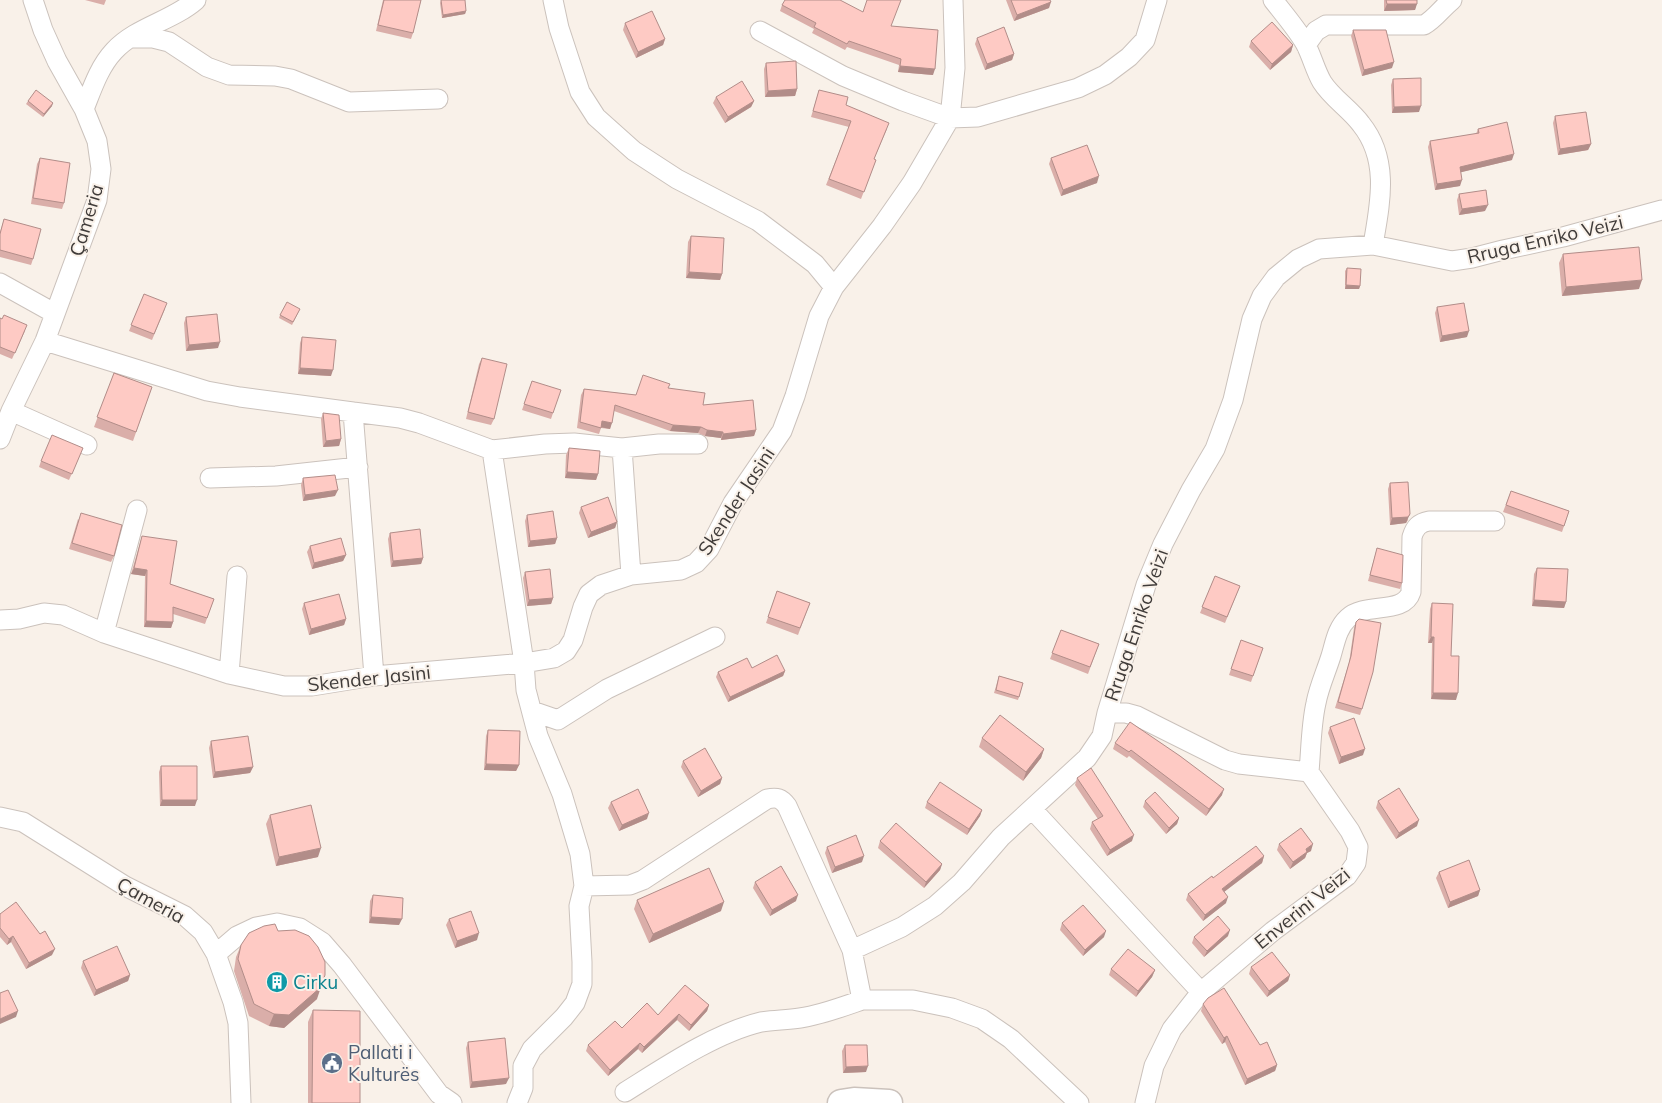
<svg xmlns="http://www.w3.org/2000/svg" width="1662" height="1103" viewBox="0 0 1662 1103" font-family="Mulish,sans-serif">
	<rect width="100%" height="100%" fill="#f9f1e9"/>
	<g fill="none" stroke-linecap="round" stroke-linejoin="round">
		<g stroke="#cbc2bc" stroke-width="21">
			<path id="street" d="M553 0 559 28 580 92 596 117 634 151 677 179 758 221 815 264 834 287
				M1273 0C1284 14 1296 28 1305 43 1312 56 1315 70 1322 82 1332 98 1350 109 1361 124 1390 160 1380 204 1373 245
				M760 31 843 76 903 101 950 118 978 117 1078 88 1105 75 1129 57 1145 40 1157 0
				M131 38H153L169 42 207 67 229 75 275 76 291 79 349 102 438 99
				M1306 45 1316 31 1326 25H1424C1435 19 1442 8 1452 0
				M84 109C92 89 99 67 114 51 136 27 172 21 196 0
				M0 283 54 313
				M45 341 207 391 240 397 353 412 374 676
				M11 411 87 445
				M353 412 400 418 419 423 492 450 545 444 574 443 622 448 631 575
				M0 439 11 411 45 341 97 200 101 169 97 141 84 109 57 61 43 30 33 0
				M622 448 659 444H698
				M492 450 524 663 526 690 538 736 562 794 580 854 584 886 579 906 582 962V984L575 1003 564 1017 532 1049 523 1066V1088L517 1103
				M210 478 276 476 358 467
				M0 620 19 619 44 613 63 615 104 633 229 674 284 686H312L374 676 524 663 554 658 566 651 573 640 583 607 589 594 601 585 631 575 681 570 696 563 709 549 733 503 782 431 795 396 819 316 834 287 882 226 912 183 950 118 955 68 953 0
				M104 633 137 510
				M229 674 237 576
				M532 711 558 720 607 689 715 637
				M1107 713H1126L1137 716 1225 760 1239 764 1309 772
				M1032 809 1201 992
				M0 817 23 822 125 886 185 916 203 932 216 954 237 936 256 927 277 923 300 928 322 942 342 965 439 1094 452 1103
				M584 886 630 885 643 880 767 799C777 797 781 798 787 806L852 950
				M216 954 233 1002 238 1023 241 1103
				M625 1092C665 1067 715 1033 761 1022 774 1020 787 1020 800 1018 821 1015 842 1007 862 1000
				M1079 1103 1011 1039 982 1019 952 1008 913 1000H862L852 950 902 927 935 906 962 882 1001 837 1087 758 1102 736 1107 713 1146 585 1163 544 1191 490 1215 449 1233 400 1252 319 1262 296 1276 277 1298 259 1319 249 1373 245 1452 261 1472 258 1503 250 1563 237 1662 210
				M1145 1103 1154 1066 1172 1029 1201 992 1273 931 1347 876 1356 863 1358 847 1350 831 1309 772C1311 749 1311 725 1316 703 1319 687 1326 672 1331 656 1335 643 1337 628 1348 618 1365 602 1404 615 1411 592L1412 537C1415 527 1419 523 1429 521H1495"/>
		</g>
		<g stroke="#cbc2bc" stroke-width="29">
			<path id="secondary" d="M841 1103 854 1101 889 1103"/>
		</g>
		<use href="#street" stroke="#fff" stroke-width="19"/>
		<use href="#secondary" stroke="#fff" stroke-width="26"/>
	</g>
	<path fill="#daaea9" d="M85 0H106L104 5Z
		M383 0H421L413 33 411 39 376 31Z
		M441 0 466 11 465 14 442 18 440 3Z
		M1006 0H1050L1049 8 1014 21Z
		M1384 0H1417L1415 10 1384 11Z
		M782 5 891 26 933 75 898 72 899 65 847 47 845 50 812 33 814 29 780 11Z
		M625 23 665 39 663 45 636 58 623 30Z
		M1353 30 1392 68 1362 76 1351 36Z
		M977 38 1014 54 1012 60 985 70 975 44Z
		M1251 41 1293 45 1291 52 1270 70 1249 47Z
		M766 63 797 89 795 96 765 97 764 69Z
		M1393 79 1419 112 1392 113 1391 85Z
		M819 90 887 129 874 159 876 160 861 199 826 185 849 127 811 117Z
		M716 97 754 101 751 107 725 123 713 103Z
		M28 101 52 106 43 117 26 104Z
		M1555 116 1591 144 1588 150 1558 155 1553 123Z
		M1478 129 1512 160 1461 172 1460 186 1435 190 1428 147 1430 141 1476 134Z
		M40 158 64 203 62 209 31 204 37 164Z
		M1051 158 1097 183 1061 196 1049 164Z
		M1459 194 1485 211 1459 215 1457 200Z
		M4 219 33 259 31 265 0 257V232Z
		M691 236 722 274 720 280 686 278 688 242Z
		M1563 254 1639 289 1562 296 1559 263Z
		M1347 268 1360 286 1359 289H1345V271Z
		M144 294 165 309 152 340 129 331Z
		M1437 307 1467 337 1440 342 1435 313Z
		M300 309 292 325 279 318 280 315Z
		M186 317 218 348 186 351 184 323Z
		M0 318 25 331 12 359 0 354Z
		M302 337 331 376 298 374 300 343Z
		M482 358 494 419 491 425 466 419 479 364Z
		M114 373 152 387 133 441 94 427Z
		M532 381 553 413 551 419 522 410Z
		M668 388 703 405 756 430 754 436 721 440V438L705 436 698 433 670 431 614 411 610 429 601 428 599 434 577 428 581 395 584 389 636 395Z
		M323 413 341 439 339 446 323 447 321 419Z
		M83 448 69 480 39 467 41 461Z
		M569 448 598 474 596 480 565 478 566 455Z
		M303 478 335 496 303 501 301 485Z
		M1390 483 1408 520 1406 523 1390 525 1388 489Z
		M1511 491 1569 511 1562 532 1503 512Z
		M581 507 617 522 615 528 588 538 579 513Z
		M527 515 557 538 555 544 528 547 525 521Z
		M78 519 114 556 111 562 69 549Z
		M390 533 423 558 421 564 391 567 388 539Z
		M142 536 170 584 214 599 205 624 173 614V622L171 628 144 627 145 576 131 574Z
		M310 546 346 555 343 561 312 569 307 552Z
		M1377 548 1402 583 1400 589 1368 581Z
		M1537 568 1566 602 1564 608 1532 606 1534 574Z
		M525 572 553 598 551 604 527 606 523 578Z
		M1215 576 1240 586 1225 623 1200 613Z
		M777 591 810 603 798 635 766 623Z
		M304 603 346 619 344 625 309 635 302 609Z
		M1432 603 1456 700 1431 699 1432 643H1428L1430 609Z
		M1356 622 1362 709 1360 715 1335 708 1349 663 1354 628Z
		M1061 630 1099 644 1088 674 1050 659Z
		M1241 640 1263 648 1251 682 1229 675Z
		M752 668 785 671 783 676 728 702 716 677 718 672Z
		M999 676 1023 683 1018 700 994 693Z
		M1330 727 1363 755 1339 764 1328 733Z
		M488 730 519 765 516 771 484 770 486 736Z
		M982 738 1044 749 1041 758 1023 781 979 747Z
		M211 741 253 767 250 773 213 778 209 748Z
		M1115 743 1180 756 1222 795 1206 816 1129 756 1127 758 1113 749Z
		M683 761 722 778 720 784 698 797 681 767Z
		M161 766 195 806H160L159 772Z
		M1077 778 1132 841 1107 856 1090 829 1092 822 1098 819 1075 785Z
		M1145 801 1179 818 1177 824 1166 834 1143 807Z
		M1378 801 1417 826 1396 839 1376 808Z
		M611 802 647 819 619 831 608 808Z
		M927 802 982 810 980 816 967 835 925 808Z
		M270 815 318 857 276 866 266 824Z
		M880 841 942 864 940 870 924 888 878 848Z
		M1279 844 1311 851 1307 853 1305 858 1290 869 1277 850Z
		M827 847 862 862 832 873 825 853Z
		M1264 856 1262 863 1224 892 1226 903 1203 921 1186 900 1188 894 1213 878Z
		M1439 872 1480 890 1478 896 1448 908 1436 878Z
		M755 882 796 901 770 916 753 888Z
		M373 895 399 925 369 923 370 901Z
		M637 900 721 911 649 943 634 909Z
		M0 914 40 934 52 955 26 969 11 942 7 945 0 937Z
		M449 919 477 940 455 948 446 925Z
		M1062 923 1104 937 1083 956 1060 930Z
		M1228 936 1204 957 1192 943 1194 937Z
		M241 945 317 999 284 1028 269 1026 249 1016 234 971 236 957Z
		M83 961 130 975 128 981 94 996 81 968Z
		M1251 967 1290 975 1288 981 1267 997 1249 974Z
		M1111 969 1155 970 1152 977 1136 997 1109 975Z
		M1203 1004 1260 1045 1277 1065 1275 1071 1245 1085 1225 1042 1222 1044 1201 1011Z
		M709 1005 707 1011 689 1031 677 1020 642 1053 638 1049 608 1076 586 1051 588 1045 622 1028 658 1015Z
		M313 1010 360 1103H308V1022Z
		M468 1042 506 1084 470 1088 466 1048Z
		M845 1045 866 1072 843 1073 842 1051Z"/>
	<path fill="#b28d89" d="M1051 2 1049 8 1014 21 1017 15Z
		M1387 4H1417L1415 10 1384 11Z
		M466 11 465 14 442 18 443 15Z
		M665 39 663 45 636 58 638 52Z
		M1293 45 1291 52 1270 70 1272 64Z
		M1014 54 1012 60 985 70 987 64Z
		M1394 62 1392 68 1362 76 1364 70Z
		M900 66 935 69 933 75 898 72Z
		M797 89 795 96 765 97 768 91Z
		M754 101 751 107 725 123 728 117Z
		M53 103 52 106 43 117 44 114Z
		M1421 106 1419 112 1392 113 1394 107Z
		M1591 144 1588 150 1558 155 1560 149Z
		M1514 154 1512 160 1458 173 1460 167Z
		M1099 176 1097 183 1061 196 1063 190Z
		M1462 180 1460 186 1435 190 1437 184Z
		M1488 205 1485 211 1459 215 1462 209Z
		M689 272 722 274 720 280 686 278Z
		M1642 280 1639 289 1562 296 1566 287Z
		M1346 285 1360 286 1359 289H1345Z
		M1469 331 1467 337 1440 342 1442 336Z
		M220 342 218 348 186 351 189 345Z
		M300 368 333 370 331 376 298 374Z
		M602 421 612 423 610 429 600 427Z
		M673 425 701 427 698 433 670 431Z
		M707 430 723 432 721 438 705 436Z
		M756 430 754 436 721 440 723 434Z
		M341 439 339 446 323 447 326 441Z
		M567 472 598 474 596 480 565 478Z
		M338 490 335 496 303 501 305 495Z
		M1410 514 1406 523 1390 525 1392 518Z
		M617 522 615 528 588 538 591 532Z
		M557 538 555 544 528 547 530 541Z
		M346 555 343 561 312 569 314 563Z
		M423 558 421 564 391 567 393 561Z
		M134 568 147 570 145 576 131 574Z
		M553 598 551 604 527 606 529 600Z
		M1534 600 1566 602 1564 608 1532 606Z
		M346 619 344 625 309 635 311 629Z
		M146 621 173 622 171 628 144 627Z
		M1431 637H1434L1432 643H1428Z
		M785 671 783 676 728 702 730 697Z
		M1433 693H1458L1456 700 1431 699Z
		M1044 749 1041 758 1023 781 1026 772Z
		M1365 749 1363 755 1339 764 1341 757Z
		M486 764 519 765 516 771 484 770Z
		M253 767 250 773 213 778 215 772Z
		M722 778 720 784 698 797 701 791Z
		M1224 789 1222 795 1206 816 1209 809Z
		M162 800H197L195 806H160Z
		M982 810 980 816 967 835 969 829Z
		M649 813 647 819 619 831 622 825Z
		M1179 818 1177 824 1166 834 1169 828Z
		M1419 820 1417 826 1396 839 1399 833Z
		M1134 835 1132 841 1107 856 1110 850Z
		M1313 844 1311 851 1307 853 1305 858 1290 869 1293 862 1306 849Z
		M321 848 318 857 276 866 279 857Z
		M864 856 862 862 832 873 835 867Z
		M1264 856 1262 863 1220 895 1222 889Z
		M942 864 940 870 924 888 926 882Z
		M1480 890 1478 896 1448 908 1450 902Z
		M798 895 796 901 770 916 772 910Z
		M1228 897 1226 903 1203 921 1205 915Z
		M724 902 721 911 649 943 653 934Z
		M371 917 402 919 399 925 369 923Z
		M1230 930 1228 936 1204 957 1207 951Z
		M1106 931 1104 937 1083 956 1085 950Z
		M479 933 477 940 455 948 457 941Z
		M13 936 11 942 7 945 9 939Z
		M55 949 52 955 26 969 29 963Z
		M1155 970 1152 977 1136 997 1138 991Z
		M130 975 128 981 94 996 96 990Z
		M1290 975 1288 981 1267 997 1269 991Z
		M321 987 317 999 284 1028 269 1026 274 1014Z
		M709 1005 707 1011 689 1031 691 1025Z
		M18 1011 16 1017 0 1024V1019Z
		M679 1014 677 1020 642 1053 644 1047Z
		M1227 1036 1225 1042 1222 1044 1224 1038Z
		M640 1043 638 1049 608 1076 610 1070Z
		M1277 1065 1275 1071 1245 1085 1247 1079Z
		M868 1066 866 1072 843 1073 846 1067Z
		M509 1078 506 1084 470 1088 472 1082Z"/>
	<path fill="#fecac4" stroke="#b28d89" d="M384 0H421L413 33 378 25Z
		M441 0H465L466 11 443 15Z
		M785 0H840L863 12 867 0H901L891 26 938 30 935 69 900 66 901 59 849 41 847 44 814 27 816 23 782 5Z
		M1011 0H1050L1051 2 1017 15Z
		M1386 0H1417V4H1387Z
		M652 11 665 39 638 52 625 23Z
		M1272 22 1293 45 1272 64 1251 41Z
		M1004 27 1014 54 987 64 977 38Z
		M1353 30H1386L1394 62 1364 70Z
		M796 61 797 89 768 91 766 63Z
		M1421 78V106L1394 107 1393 79Z
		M742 81 754 101 728 117 716 97Z
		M36 90 53 103 44 114 28 101Z
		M819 90 848 97 846 105 889 123 874 159 876 160 864 192 829 179 851 121 813 111Z
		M1586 112 1591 144 1560 149 1555 116Z
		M1507 122 1514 154 1460 167 1462 180 1437 184 1430 141 1479 133 1478 129Z
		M1087 145 1099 176 1063 190 1051 158Z
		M40 158 70 163 64 203 33 198Z
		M1486 190 1488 205 1462 209 1459 194Z
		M4 219 41 229 33 259 0 250V234Z
		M691 236 724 238 722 274 689 272Z
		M1639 247 1642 280 1566 287 1563 254Z
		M1347 268 1361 269 1360 286 1346 285Z
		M144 294 167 303 154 334 131 325Z
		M287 302 300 309 293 322 280 315Z
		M1464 303 1469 331 1442 336 1437 307Z
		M217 314 220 342 189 345 186 317Z
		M4 315 27 325 15 353 0 347V318L2 319Z
		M302 337 336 340 333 370 300 368Z
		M482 358 507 364 494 419 468 412Z
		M114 373 152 387 136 432 97 417Z
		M643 375 670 384 668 388 705 393 703 405 753 400 756 430 723 434V432L707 430 701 427 673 425 615 405 612 423 602 421 601 428 580 422 584 389 636 395Z
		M532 381 561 390 553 413 524 404Z
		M323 413 339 415 341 439 326 441Z
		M52 435 83 448 72 474 41 461Z
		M569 448 600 451 598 474 567 472Z
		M335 475 338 490 305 495 303 478Z
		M1408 482 1410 514 1408 517 1392 518 1390 483Z
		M1511 491 1569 511 1564 526 1506 505Z
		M608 497 617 522 591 532 581 507Z
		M553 511 557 538 530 541 527 515Z
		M81 513 122 525 114 556 72 543Z
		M420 529 423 558 393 561 390 533Z
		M142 536 177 541 170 584 214 599 207 618 173 607V622L146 621 147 570 134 568Z
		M341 538 346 555 314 563 310 546Z
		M1377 548 1403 555 1402 583 1370 575Z
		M1537 568 1568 569 1566 602 1534 600Z
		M550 569 553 598 529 600 525 572Z
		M1215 576 1240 586 1227 617 1202 607Z
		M777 591 810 603 800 628 768 617Z
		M339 594 346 619 311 629 304 603Z
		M1432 603 1453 604 1451 656H1459L1458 693H1433L1434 637H1431Z
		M1359 619 1381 623 1373 672 1362 709 1338 702 1351 656 1356 622Z
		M1061 630 1099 644 1090 667 1052 653Z
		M1241 640 1263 648 1253 676 1231 669Z
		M777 655 785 671 730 697 718 672 747 658 752 668Z
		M999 676 1023 683 1019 697 996 690Z
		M1000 715 1044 749 1026 772 982 738Z
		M1354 718 1365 749 1341 757 1330 727Z
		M1130 722 1180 756 1224 789 1209 809 1131 750 1129 752 1115 743Z
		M488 730 520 731 519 765 486 764Z
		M248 736 253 767 215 772 211 741Z
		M705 748 722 778 701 791 683 761Z
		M161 766H197V800H162Z
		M1091 768 1134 835 1110 850 1092 822 1103 816 1077 778Z
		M940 782 982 810 969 829 927 802Z
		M1399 788 1419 820 1399 833 1378 801Z
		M638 789 649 813 622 825 611 802Z
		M1155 792 1179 818 1169 828 1145 801Z
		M311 805 321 848 279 857 270 815Z
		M896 823 942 864 926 882 880 841Z
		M1301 828 1313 844 1306 849 1307 852 1293 862 1279 844Z
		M856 835 864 856 835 867 827 847Z
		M1256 846 1264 856 1222 889 1228 897 1205 915 1188 894 1212 876 1213 878Z
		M1469 860 1480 890 1450 902 1439 872Z
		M781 866 798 895 772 910 755 882Z
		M709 868 724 902 653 934 637 900Z
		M373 895 403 898 402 919 371 917Z
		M16 902 40 934 45 931 55 949 29 963 13 936 9 939 0 928V914Z
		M1083 905 1106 931 1085 950 1062 923Z
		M471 911 479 933 457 941 449 919Z
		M1218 916 1230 930 1207 951 1194 937Z
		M275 924 278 931 295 930 309 936 318 947 325 962V975L321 987 289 1015 274 1014 254 1004 238 959 241 945 249 933 264 926Z
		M117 946 130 975 96 990 83 961Z
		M1128 949 1155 970 1138 991 1111 969Z
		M1272 952 1290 975 1269 991 1251 967Z
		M685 985 709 1005 691 1025 679 1014 644 1047 640 1043 610 1070 588 1045 615 1021 622 1028 647 1003 658 1015Z
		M1224 988 1260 1045 1267 1042 1277 1065 1247 1079 1227 1036 1224 1038 1203 1004 1208 998Z
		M8 990 18 1011 0 1019V993Z
		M313 1010 360 1011V1103H312Z
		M505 1038 509 1078 472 1082 468 1042Z
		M845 1045H867L868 1066 846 1067Z"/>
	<defs>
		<g id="building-disc" transform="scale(1.125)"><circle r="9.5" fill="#0f9aa8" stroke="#f9f1e9"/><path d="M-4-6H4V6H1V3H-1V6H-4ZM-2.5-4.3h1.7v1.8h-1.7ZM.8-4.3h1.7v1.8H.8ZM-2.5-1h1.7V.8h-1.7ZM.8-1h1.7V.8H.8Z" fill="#fff"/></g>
		<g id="civic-disc" transform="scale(1.125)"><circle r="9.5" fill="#5c6f8a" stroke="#f9f1e9"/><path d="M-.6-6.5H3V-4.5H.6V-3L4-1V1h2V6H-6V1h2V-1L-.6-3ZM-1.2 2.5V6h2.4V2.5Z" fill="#fff"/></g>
	</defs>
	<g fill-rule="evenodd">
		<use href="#building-disc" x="277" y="982"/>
		<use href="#civic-disc" x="332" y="1063"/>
	</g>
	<g text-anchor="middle" stroke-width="4" stroke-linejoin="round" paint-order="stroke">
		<g font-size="19" fill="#3f3b39" stroke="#f9f1e9">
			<text transform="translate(86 220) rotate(-73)" y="7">Çameria</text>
			<text transform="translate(1545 239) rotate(-13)" y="7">Rruga Enriko Veizi</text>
			<text transform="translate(736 501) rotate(-57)" y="7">Skender Jasini</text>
			<text transform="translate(1136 625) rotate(-71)" y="7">Rruga Enriko Veizi</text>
			<text transform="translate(369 678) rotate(-6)" y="7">Skender Jasini</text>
			<text transform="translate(151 900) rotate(29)" y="7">Çameria</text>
			<text transform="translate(1302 908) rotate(-39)" y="7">Enverini Veizi</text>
		</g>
		<g font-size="19" fill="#0d838f" stroke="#f9f1e9" text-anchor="start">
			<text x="293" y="989">Cirku</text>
		</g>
		<g font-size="19" fill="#4e5e75" stroke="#f9f1e9" text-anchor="start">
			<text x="348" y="1059">Pallati i<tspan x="348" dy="22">Kulturës</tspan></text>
		</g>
	</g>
</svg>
